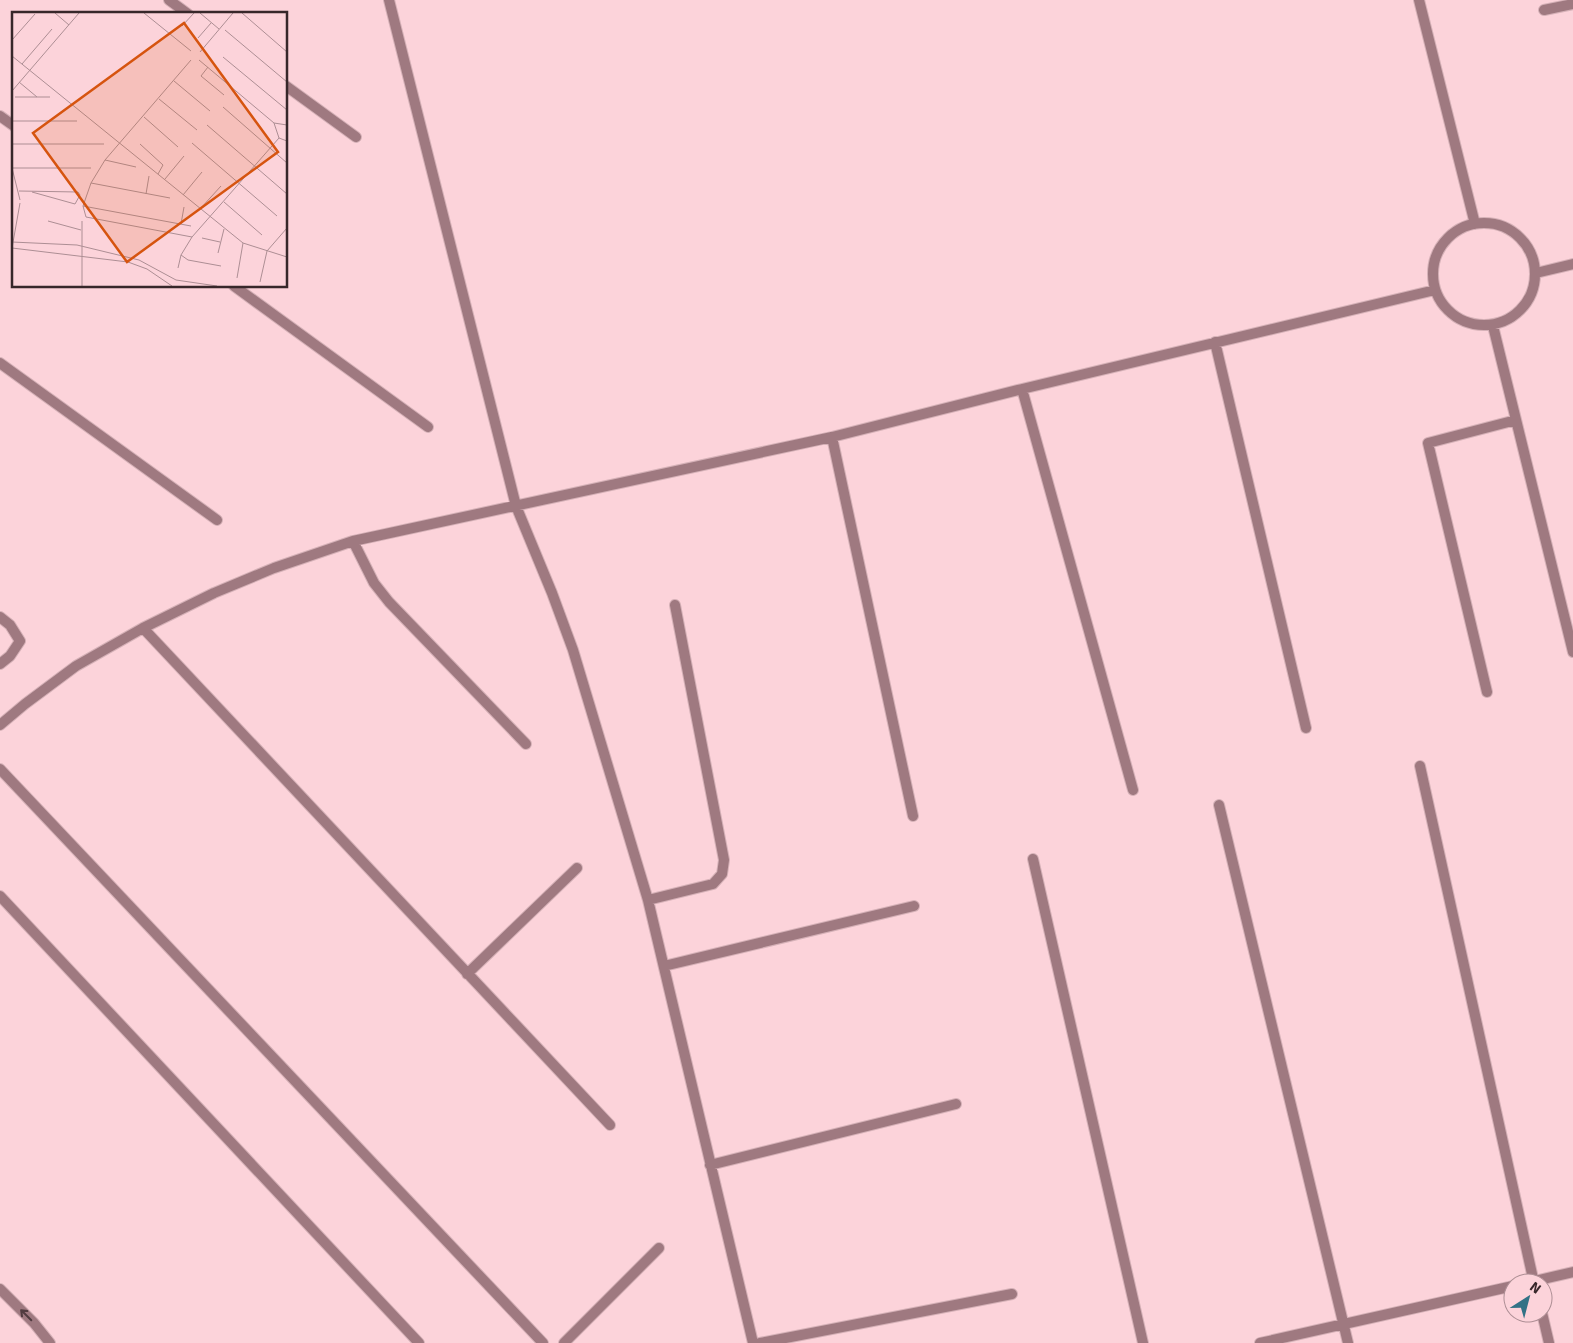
<svg xmlns="http://www.w3.org/2000/svg" width="1573" height="1343" viewBox="0 0 1573 1343" font-family="Signika,sans-serif">
	<rect width="100%" height="100%" fill="#fcd3da"/>
	<g fill="none" stroke-linecap="round" stroke-linejoin="round">
		<g stroke="#d5b1b7" stroke-width="12">
			<path id="minor" d="M169 0 188 14
				M389 0 516 506 552 593 573 650 648 900 753 1343
				M1419 0 1475 224
				M1544 10 1573 4
				M286 86 356 137
				M0 116 14 126
				M1433 274a51 51 0 1 1 102 0a51 51 0 1 1-102 0Z
				M1536 273 1573 264
				M234 286 428 427
				M1493 326 1573 652
				M1215 342 1306 728
				M0 363 217 520
				M1022 389 1133 790
				M832 437 913 816
				M353 541 374 583 389 602 526 744
				M0 617 10 625 20 641 10 656 0 664
				M143 628 610 1125
				M1487 692 1428 443 1516 420
				M0 725 25 704 76 666 143 628 214 593 274 568 353 541 832 437 1022 389 1435 290
				M1420 766 1534 1283
				M0 769 543 1343
				M1219 805 1348 1343
				M1033 859 1143 1343
				M0 896 419 1343
				M648 900 713 884 722 874 724 860 675 605
				M664 966 914 906
				M467 974 577 868
				M710 1165 956 1104
				M1526 1283 1573 1272
				M0 1289 34 1323 50 1343
				M1542 1313 1549 1343
				M564 1343 659 1248
				M760 1343 1012 1294
				M1260 1343 1513 1286"/>
		</g>
		<use href="#minor" stroke="#9f7980" stroke-width="10"/>
	</g>
	<defs><path id="oneway-shaft" d="M-6 0H5M1.5-3L5.5 0L1.5 3" fill="none" stroke-width="1.6" stroke-linecap="round" stroke-linejoin="round" transform="scale(1.25)"/></defs>
	<use stroke="#513c40" href="#oneway-shaft" transform="translate(26 1315) rotate(-135)"/>
	<g transform="translate(12 12)">
		<rect width="275" height="275" fill="#fcd3da"/>
		<path fill="none" stroke="#ad8e94" stroke-width="1" d="M43 1 57 13M132 1 179 39M188 1 207 17M230 1 275 40M170 14 182 1M213 18 275 70M186 26 199 11M0 28 23 2M188 40 221 1M0 44 231 231 275 245M211 45 275 98M187 48 262 111M10 52 40 17M196 55 189 64 212 83M162 69 198 99M7 70 25 85M0 79 67 1M3 85H38M147 87 185 118M211 95 275 151M132 105 166 135M0 109H65M195 113 275 182M275 113 262 111 267 126 275 129M180 131 265 204M0 132H92M128 132 151 153 146 162M93 148 124 155M0 156H79M0 156 8 188M153 167 172 144M79 171 158 186M7 179 66 180 68 183 63 192 20 180M134 182 137 164M171 183 190 160M212 190 250 223M8 191 0 236 116 250 135 257 160 274M71 194 74 205 180 225M188 197 209 174M36 209 69 218M169 212 172 195M179 214 71 194 79 171 93 148 179 48M190 226 208 230M0 230 65 233 127 248 164 268 205 274M206 241 212 217M169 243 176 248 209 254M166 256 169 243 180 225 267 126M225 266 231 231M248 270 255 239 275 216M70 274V209"/>
		<path fill="#d6540f" fill-opacity="0.15" stroke="#d6540f" stroke-width="2.5" d="M172 11 266 140 115 250 21 121Z"/>
		<rect width="275" height="275" fill="none" stroke="#37272a" stroke-width="2.5"/>
	</g>
	<g transform="translate(1528 1298) rotate(36)"><circle r="24" fill="#fcd3da" stroke="#ad8e94"/>
	<path d="M0-4L9 19L0 12L-9 19Z" fill="#327286"/>
	<text y="-8" font-size="14" font-weight="bold" text-anchor="middle" fill="#37272a">N</text>
	</g>
</svg>
